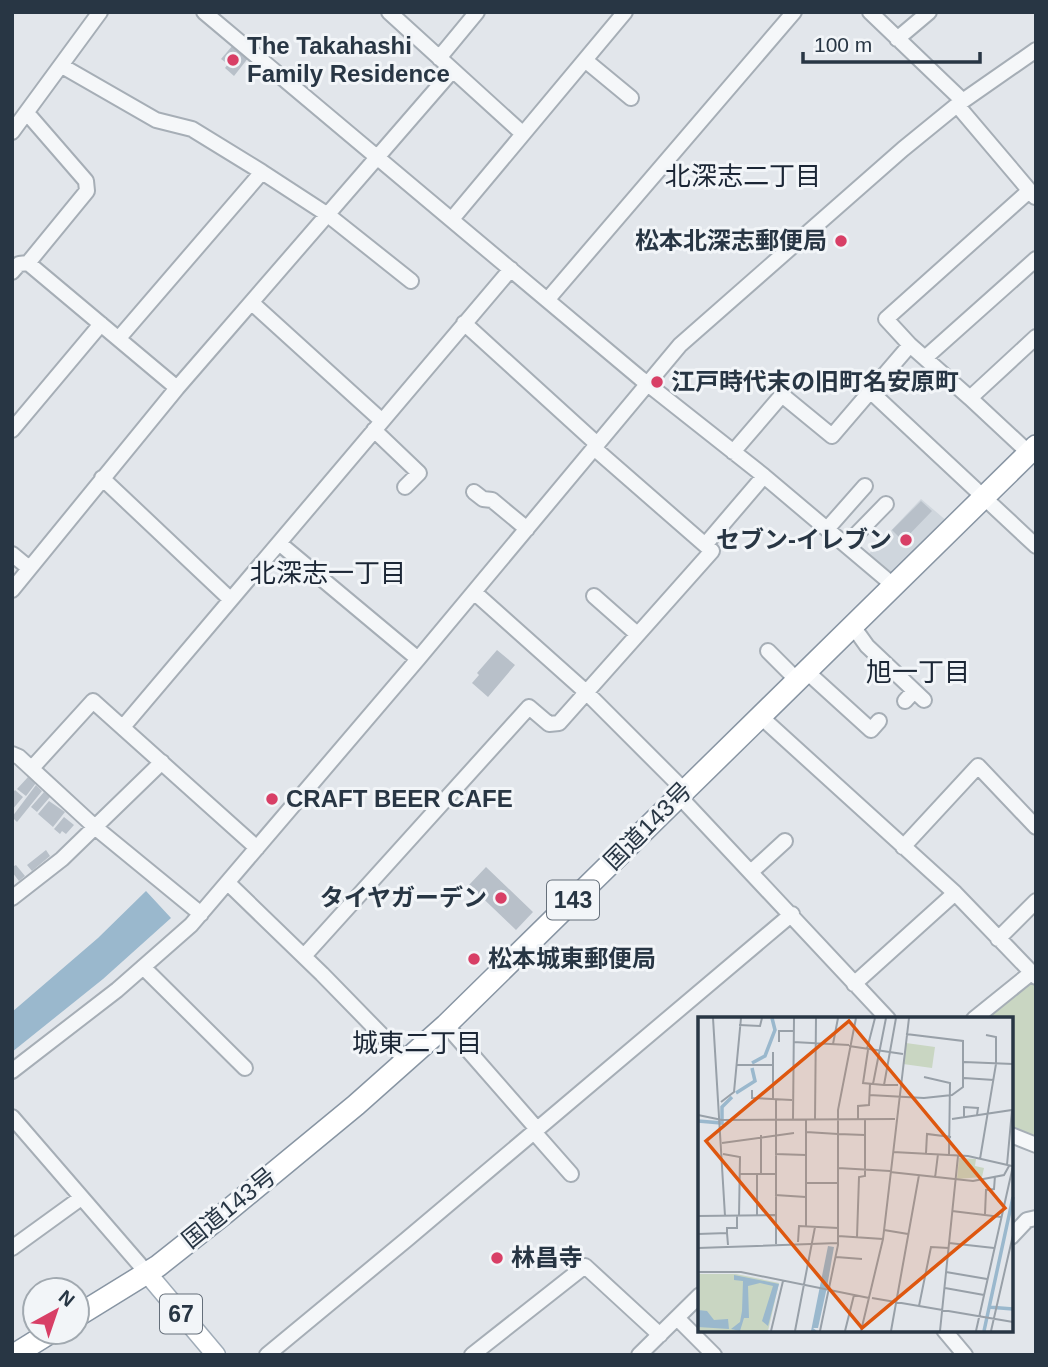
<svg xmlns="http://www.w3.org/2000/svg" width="1048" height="1367" viewBox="0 0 1048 1367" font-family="Helvetica,'Noto Sans JP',sans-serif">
	<rect width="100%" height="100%" fill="#e2e6eb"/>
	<path fill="#cfd6dd" d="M921 499 948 522 890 577 866 557Z"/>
	<path fill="#c9d6c2" d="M1029 983H1036V1142L1011 1131V1019H985Z"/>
	<path fill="#9ab8cd" d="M146 891 171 918 103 979 12 1052V1012L98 938Z"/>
	<path fill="#b8c0c9" d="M233 45 249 57 234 76 225 68 228 64 221 59Z
		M921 501 932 511 903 541 892 530Z
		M497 650 515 665 488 697 472 683 479 675 477 673Z
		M28 777 36 783 26 796 17 789Z
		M36 785 42 791 17 822 12 817Z
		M15 790 23 797 12 810V794Z
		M44 792 50 797 37 812 31 807Z
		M49 801 65 812 53 827 38 814Z
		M64 817 74 825 66 834 62 831 60 834 54 829Z
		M46 850 50 856 32 871 27 865Z
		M16 865 25 876 19 881 12 872V867Z
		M486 867 533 912 516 930 469 885Z"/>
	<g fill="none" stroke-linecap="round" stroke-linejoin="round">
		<g stroke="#a6aeb6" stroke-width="18">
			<path id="minor" d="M204 12 640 378 764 476 893 585
				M389 12 522 133
				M870 12 963 101
				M897 39 929 12
				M439 58 477 12
				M585 60 631 98
				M62 66 156 120 192 129 262 172 328 215 411 281
				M957 105 1035 197
				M12 132 100 12
				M452 219 625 12
				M28 263 177 388
				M12 272 19 264 28 263 87 191 86 181 27 113
				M548 299 794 12
				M252 303 381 420
				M464 323 597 444
				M119 338 262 172
				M925 358 1036 259
				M869 390 1036 546
				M970 398 910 345 886 319 1029 191
				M12 430 101 324
				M374 430 419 473 405 487
				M733 452 782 395 832 436 910 345
				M1028 452 970 398 1036 337
				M102 478 230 599
				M474 492 483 499 492 500 527 529
				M827 529 865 486
				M279 543 418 659
				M705 545 764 476
				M846 545 886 504
				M12 554 29 568
				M12 590 177 388 452 71
				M474 592 586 692 684 790
				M594 596 637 634
				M852 625 867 646 924 700
				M768 651 797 680
				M806 671 871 730 879 721
				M905 701 914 691
				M760 716 955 893 1036 977
				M123 727 511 269
				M12 754 19 757 96 828 201 914
				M32 768 93 701 257 848
				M678 795 888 1019
				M903 847 978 766 1036 827
				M751 872 785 841
				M228 883 322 974 407 1061
				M12 898 62 859 162 762
				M998 939 1036 901
				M304 956 529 707 549 724 559 723 712 551 594 448
				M143 967 245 1068
				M854 984 955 893
				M974 1019 1031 973
				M446 1025 537 1129
				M12 1071 117 990 191 925 418 659 680 345 903 149 957 105 1036 50
				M12 1117 147 1273
				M534 1132 571 1174
				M1011 1135 1036 1145
				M1011 1237 1027 1220 1036 1218
				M12 1248 81 1198
				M677 1318 714 1355
				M944 1330 965 1355
				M267 1355 406 1240 792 914
				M472 1355 585 1266 660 1335
				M639 1355 700 1295"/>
		</g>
		<g stroke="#a0acb8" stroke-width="21">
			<path id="major" d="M147 1273 216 1355"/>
		</g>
		<g stroke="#8895a3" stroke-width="24">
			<path id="highway" d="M77 1316 158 1266 225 1213 356 1105 446 1025 1036 446
				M14 1355 51 1332"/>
		</g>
		<use href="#minor" stroke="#f5f7f9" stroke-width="14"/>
		<use href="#major" stroke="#fff" stroke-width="18"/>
		<use href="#highway" stroke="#fff" stroke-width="21"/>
	</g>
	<g fill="#d83f66" stroke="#f2f5f8" stroke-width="2.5">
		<circle cx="233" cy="60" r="7"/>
		<circle cx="841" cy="241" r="7"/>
		<circle cx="657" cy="382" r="7"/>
		<circle cx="906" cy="540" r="7"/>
		<circle cx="272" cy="799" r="7"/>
		<circle cx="501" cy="898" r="7"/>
		<circle cx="474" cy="959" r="7"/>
		<circle cx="497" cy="1258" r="7"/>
	</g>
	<g text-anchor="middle" stroke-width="6" stroke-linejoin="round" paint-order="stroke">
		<g fill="#f2f5f8" stroke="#656f7a" stroke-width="2">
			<rect x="547" y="880.5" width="52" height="39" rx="5"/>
			<rect x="160" y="1294.5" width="42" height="39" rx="5"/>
		</g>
		<g font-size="23" font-weight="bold" fill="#283644">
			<text x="573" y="908">143</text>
			<text x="181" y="1322">67</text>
		</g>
		<g font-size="24" font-weight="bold" fill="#283644" stroke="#f2f5f8" text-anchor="start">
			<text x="247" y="54">The Takahashi<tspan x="247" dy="28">Family Residence</tspan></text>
			<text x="827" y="249" text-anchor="end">松本北深志郵便局</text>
			<text x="671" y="390">江戸時代末の旧町名安原町</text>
			<text x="892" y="548" text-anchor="end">セブン-イレブン</text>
			<text x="286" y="807">CRAFT BEER CAFE</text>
			<text x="487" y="906" text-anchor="end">タイヤガーデン</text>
			<text x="488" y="967">松本城東郵便局</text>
			<text x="511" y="1266">林昌寺</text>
		</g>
		<g font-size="24" fill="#283644" stroke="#f2f5f8">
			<text transform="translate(648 826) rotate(-45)" y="8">国道143号</text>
			<text transform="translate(229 1208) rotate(-39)" y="8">国道143号</text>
		</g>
		<g font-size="26" fill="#1b2635" stroke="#f2f5f8">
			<text x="743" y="185">北深志二丁目</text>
			<text x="328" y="582">北深志一丁目</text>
			<text x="918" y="681">旭一丁目</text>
			<text x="417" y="1052">城東二丁目</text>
		</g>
	</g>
	<g transform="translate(698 1017)">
		<rect width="315" height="315" fill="#e2e6eb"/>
		<path d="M208 26 237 30 234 51 205 47ZM261 141 278 142 277 149 286 151 284 160 259 162ZM0 257H38L81 266 70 314H0Z" fill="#c9d6c2"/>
		<path d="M130 229 136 230 129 270 120 311H115L119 314H113ZM36 258 81 267 70 309 64 304 75 269 62 266 50 269 51 301H46L42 314 33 312 42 305 44 294 45 264 36 263ZM0 293 9 294 16 303 30 302 31 312 0 310Z" fill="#9ab8cd"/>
		<path fill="none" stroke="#9ab8cd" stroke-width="3.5" d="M54 46 67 39 77 13 74 1M38 76 57 64 54 51M0 104 24 106V90L34 80M290 290 315 292M286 314 315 180"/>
		<path fill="none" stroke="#98a0a8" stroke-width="2" d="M15 1 27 199M198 1 186 68H200M41 8 62 9 64 1M81 25V14H95M95 25 151 28M135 27 140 1M151 29 205 37M169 32 177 1M170 33 165 66 186 68M266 45 315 47M38 48H75M226 60 252 66 251 138M266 61 296 63M175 67 188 1M54 73V81L94 83M171 78 226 81 254 78 265 70V24L208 17M75 82V35M78 82V227M23 85 36 75 43 1M0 98 24 103 197 102M266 101V90L280 91 279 98M95 102 96 1M117 102 118 1M160 102V89L171 88 172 67M254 102 314 93 309 148M108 115 140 117M140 117 167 118M24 126 96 116M195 135 270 139 314 149M228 136 229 117 253 120M25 137 42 140 41 199M77 137 108 138M282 142 298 47V20L288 18M140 151 192 154M192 155 275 164 306 158 311 149M42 157H77M63 157V118M237 161 240 137M108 166H140M77 178 108 180M254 194 303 200M287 197 288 173 296 172 297 159M0 199 77 198M59 199V157M108 209V102M186 213 210 217M29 216V211H39V199M0 217 29 216 30 228M140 219 185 222M159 220 161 160 167 159V102M100 225 101 209 140 211M251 226 296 231M0 231 140 226M138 240 164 242M0 255H43L171 281M248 255 289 262M247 271 286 278M174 281 315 305M221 289 233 230 251 231M73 314 85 264M97 314 117 210M122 314 140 228V93L158 1M147 314 156 278M163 314 185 222 211 1M193 314 221 158M242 314 260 139M278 314 315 149M293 314 315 218"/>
		<path fill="#de570f" fill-opacity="0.15" stroke="#de570f" stroke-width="3.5" d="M151 4 307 191 164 311 8 124Z"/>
		<rect width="315" height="315" fill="none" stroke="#283644" stroke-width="3.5"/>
	</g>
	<rect width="1048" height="1367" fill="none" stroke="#283644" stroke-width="28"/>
	<g transform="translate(56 1311) rotate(40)"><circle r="33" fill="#f2f5f8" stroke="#a1a9b0" stroke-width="2"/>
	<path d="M0-5L12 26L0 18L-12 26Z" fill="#d83f66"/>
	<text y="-10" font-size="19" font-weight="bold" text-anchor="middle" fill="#283644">N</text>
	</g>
	<path d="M803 52v10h177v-10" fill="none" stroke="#283644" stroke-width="3.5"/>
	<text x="814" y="52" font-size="21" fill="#283644" stroke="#f2f5f8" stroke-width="5" paint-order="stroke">100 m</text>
</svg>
